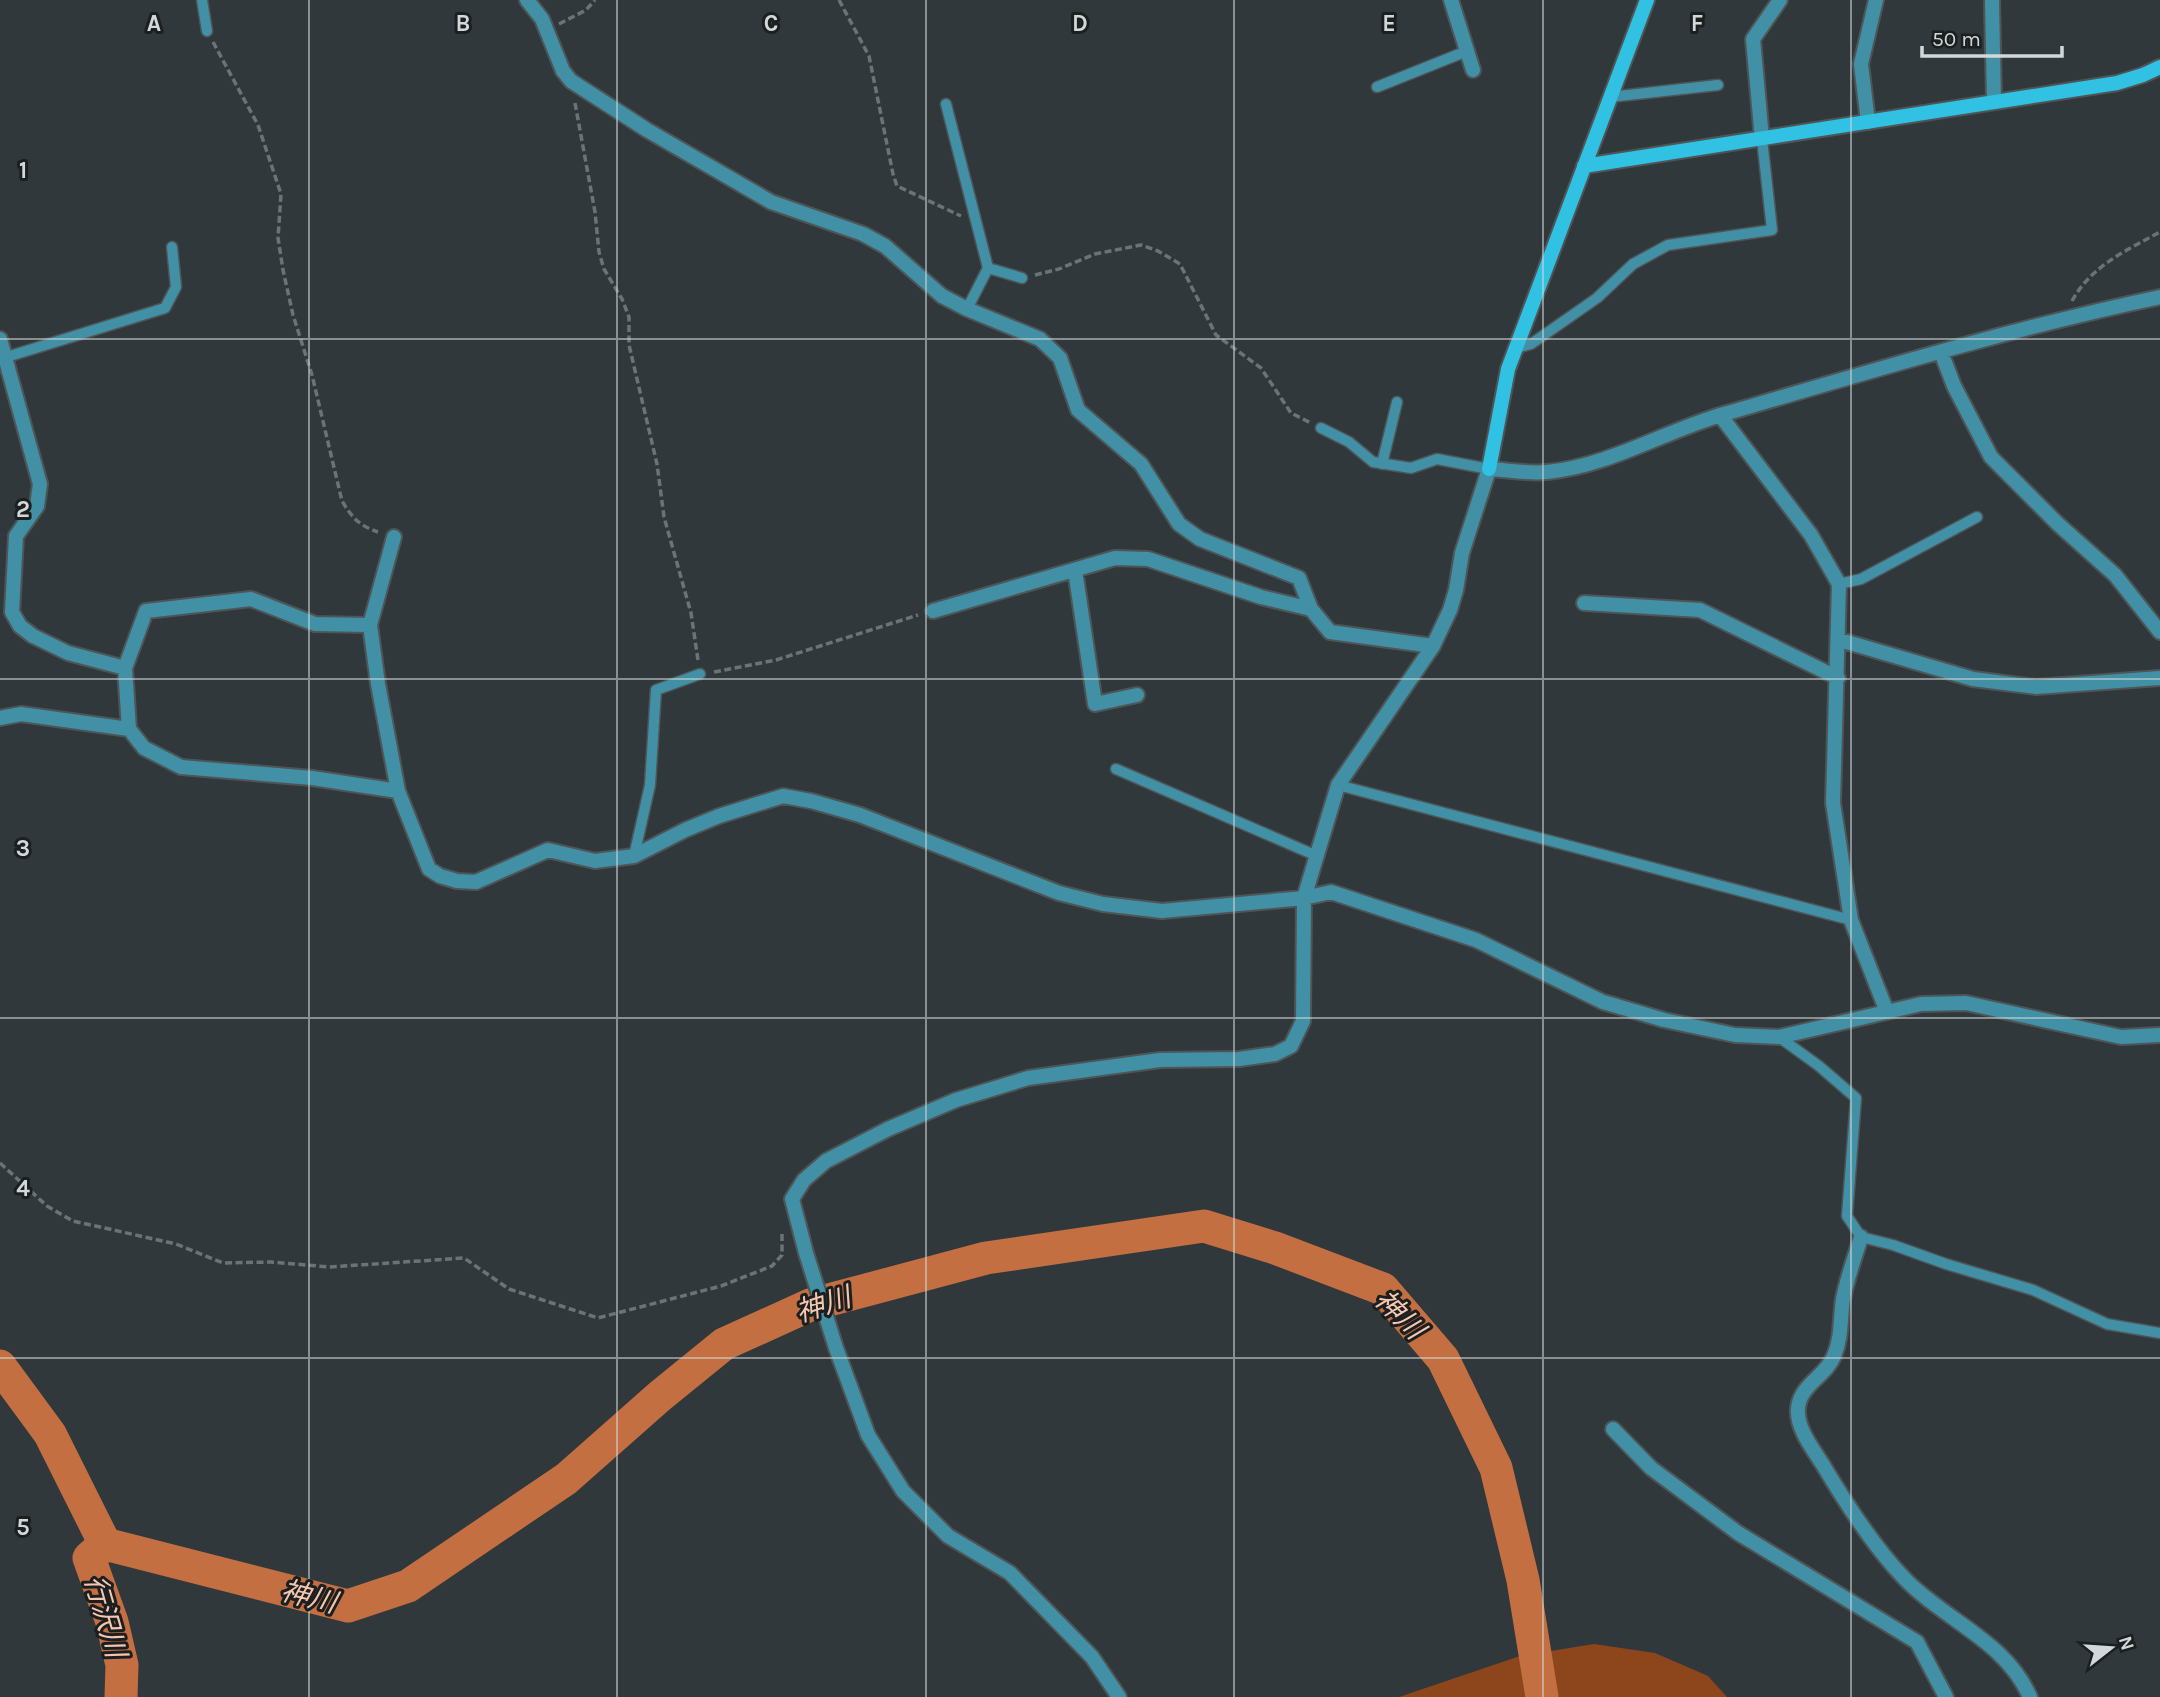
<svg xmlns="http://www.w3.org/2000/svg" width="2160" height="1697" viewBox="0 0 2160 1697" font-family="Karla,'Noto Sans JP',sans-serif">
	<rect width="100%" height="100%" fill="#30383b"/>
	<path fill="#8d451c" d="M1594 1644 1655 1653 1708 1676 1727 1697H1399L1520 1656Z"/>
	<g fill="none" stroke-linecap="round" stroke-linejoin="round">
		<path stroke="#c46f42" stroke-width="33" d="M0 1366 50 1434 105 1544 348 1606 408 1586 566 1479 660 1396 724 1344 810 1305 986 1258 1204 1226 1275 1248 1383 1289 1443 1359 1496 1468 1523 1580 1542 1697
			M105 1544 89 1558 112 1622 122 1665 121 1697"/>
		<g stroke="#4d5557" stroke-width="13">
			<path id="lane" d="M202 0 207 31
				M1377 87 1467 51
				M1610 97 1718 85
				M946 104 988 268
				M967 309 988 268 1022 278
				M1516 348 1531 344 1597 298 1633 264 1668 245 1772 230 1762 139
				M0 359 165 308 176 287 172 247
				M1321 428 1349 442 1373 462 1411 468 1437 459 1489 469
				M1382 464 1397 402
				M1839 584 1861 579 1977 517
				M1116 769 1317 856
				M1338 785 1851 920
				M634 856 650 785 656 690 700 674
				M1779 1037 1819 1066 1856 1098 1847 1216 1861 1237 1893 1245 1946 1264 2033 1290 2107 1324 2160 1333"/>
		</g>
		<g stroke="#4d5557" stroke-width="18">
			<path id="street" d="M527 0 542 19 563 71 571 81 647 130 771 202 863 234 885 246 942 296 967 309 1040 339 1060 358 1078 410 1141 464 1179 524 1200 539 1299 578 1311 609 1330 632 1433 646
				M1451 0 1473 70
				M1992 0 1994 102
				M1868 122 1861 64 1876 0
				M1762 139 1753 39 1780 0
				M0 339 40 484 37 506 16 536 12 612 20 626 33 636 68 653 125 668 129 729 144 748 181 767 312 778 398 791 429 869 440 876 457 881 476 882 548 850 595 861 634 856 685 830 719 816 783 796 811 801 860 815 1059 893 1103 904 1162 911 1304 898 1331 892 1476 940 1603 1002 1664 1020 1735 1035 1779 1037 1921 1004 1966 1003 2121 1037 2160 1035
				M1941 352 1954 386 1991 457 2058 524 2115 575 2160 632
				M1720 415 1811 535 1839 584 1833 803 1851 920 1887 1012
				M394 537 370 625 378 684 398 791
				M1075 570 1095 704 1137 695
				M1584 603 1700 610 1838 678
				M933 611 1115 558 1148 559 1261 597 1311 609
				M1840 640 1973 679 2036 687 2160 678
				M125 668 146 611 251 599 315 624 370 625
				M0 718 21 714 129 729
				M1861 1237C1855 1257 1847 1278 1843 1299 1840 1319 1842 1337 1834 1356 1826 1376 1800 1385 1798 1408 1796 1428 1813 1449 1823 1465 1845 1502 1874 1547 1904 1578 1944 1620 2006 1641 2030 1697
				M1613 1429 1651 1468 1738 1533 1917 1642 1946 1697
				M1119 1697 1092 1657 1010 1573 948 1536 903 1491 868 1435 836 1348 806 1253 792 1199 804 1180 826 1161 888 1129 956 1100 1028 1078 1160 1060 1239 1059 1275 1054 1291 1046 1303 1021 1304 898 1338 785 1433 646 1450 610 1456 590 1462 553 1489 469C1508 470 1529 474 1547 472 1609 466 1665 431 1724 414 1868 372 2013 328 2160 297"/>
		</g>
		<g stroke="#4d5557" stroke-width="18">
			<path id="secondary" d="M1584 166 2117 83 2143 75 2160 67
				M1489 469 1508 369 1647 0"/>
		</g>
		<path stroke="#6c7375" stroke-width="3.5" stroke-dasharray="7 3.5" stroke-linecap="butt" d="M839 0 869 56 893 174 897 186 961 216
			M559 24 586 10 595 0
			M213 42 258 125 281 194 278 238 283 270 293 315 312 375 342 501C352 518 360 526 378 532
			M575 103 595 212 599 252 604 269 622 299 629 317V345L657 464 664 517 691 613 698 660
			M1035 275 1059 269 1095 254 1141 245 1158 251 1180 264 1216 335 1261 368 1291 413 1311 423
			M2072 301C2091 266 2127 250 2160 232
			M714 672 776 660 918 615
			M0 1163 47 1206 73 1221 176 1244 223 1263 271 1262 329 1267 464 1258 509 1289 598 1318 721 1286 772 1266 782 1255V1232"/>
		<use href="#lane" stroke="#4190a5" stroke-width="10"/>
		<use href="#street" stroke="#4190a5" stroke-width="14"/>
		<use href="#secondary" stroke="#31c2e3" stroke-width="14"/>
	</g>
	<path fill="none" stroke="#d2d8d9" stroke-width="2" stroke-opacity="0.55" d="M309 0V1697M617 0V1697M926 0V1697M1234 0V1697M1543 0V1697M1851 0V1697M0 339H2160M0 679H2160M0 1018H2160M0 1358H2160"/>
	<g text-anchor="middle" stroke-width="6" stroke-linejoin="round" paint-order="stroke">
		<g font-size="28" font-style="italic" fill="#f5c7b0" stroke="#1b1f20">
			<text transform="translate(823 1304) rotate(-18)" y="10">神川</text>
			<text transform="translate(1400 1314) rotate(45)" y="10">神川</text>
			<text transform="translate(309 1596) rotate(14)" y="10">神川</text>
			<text transform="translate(106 1616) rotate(74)" y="10">行沢川</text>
		</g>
	</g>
	<g font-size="23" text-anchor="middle" font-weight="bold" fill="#d2d8d9" stroke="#1b1f20" stroke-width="6" stroke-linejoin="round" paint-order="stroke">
		<text x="154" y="31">A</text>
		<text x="463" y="31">B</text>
		<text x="771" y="31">C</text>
		<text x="1080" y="31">D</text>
		<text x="1389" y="31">E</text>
		<text x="1697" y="31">F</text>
		<text x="23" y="178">1</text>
		<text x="23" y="517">2</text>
		<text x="23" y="856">3</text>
		<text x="23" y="1196">4</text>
		<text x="23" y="1535">5</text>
	</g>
	<g transform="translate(2111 1648) rotate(73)" stroke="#1b1f20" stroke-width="5" paint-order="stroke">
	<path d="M0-5L12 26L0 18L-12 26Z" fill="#d2d8d9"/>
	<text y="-10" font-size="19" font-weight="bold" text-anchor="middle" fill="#d2d8d9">N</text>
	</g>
	<path d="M1922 46v10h140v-10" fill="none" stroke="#d2d8d9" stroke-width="3.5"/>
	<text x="1932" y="46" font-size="21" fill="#d2d8d9" stroke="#1b1f20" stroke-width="5" paint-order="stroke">50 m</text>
</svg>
